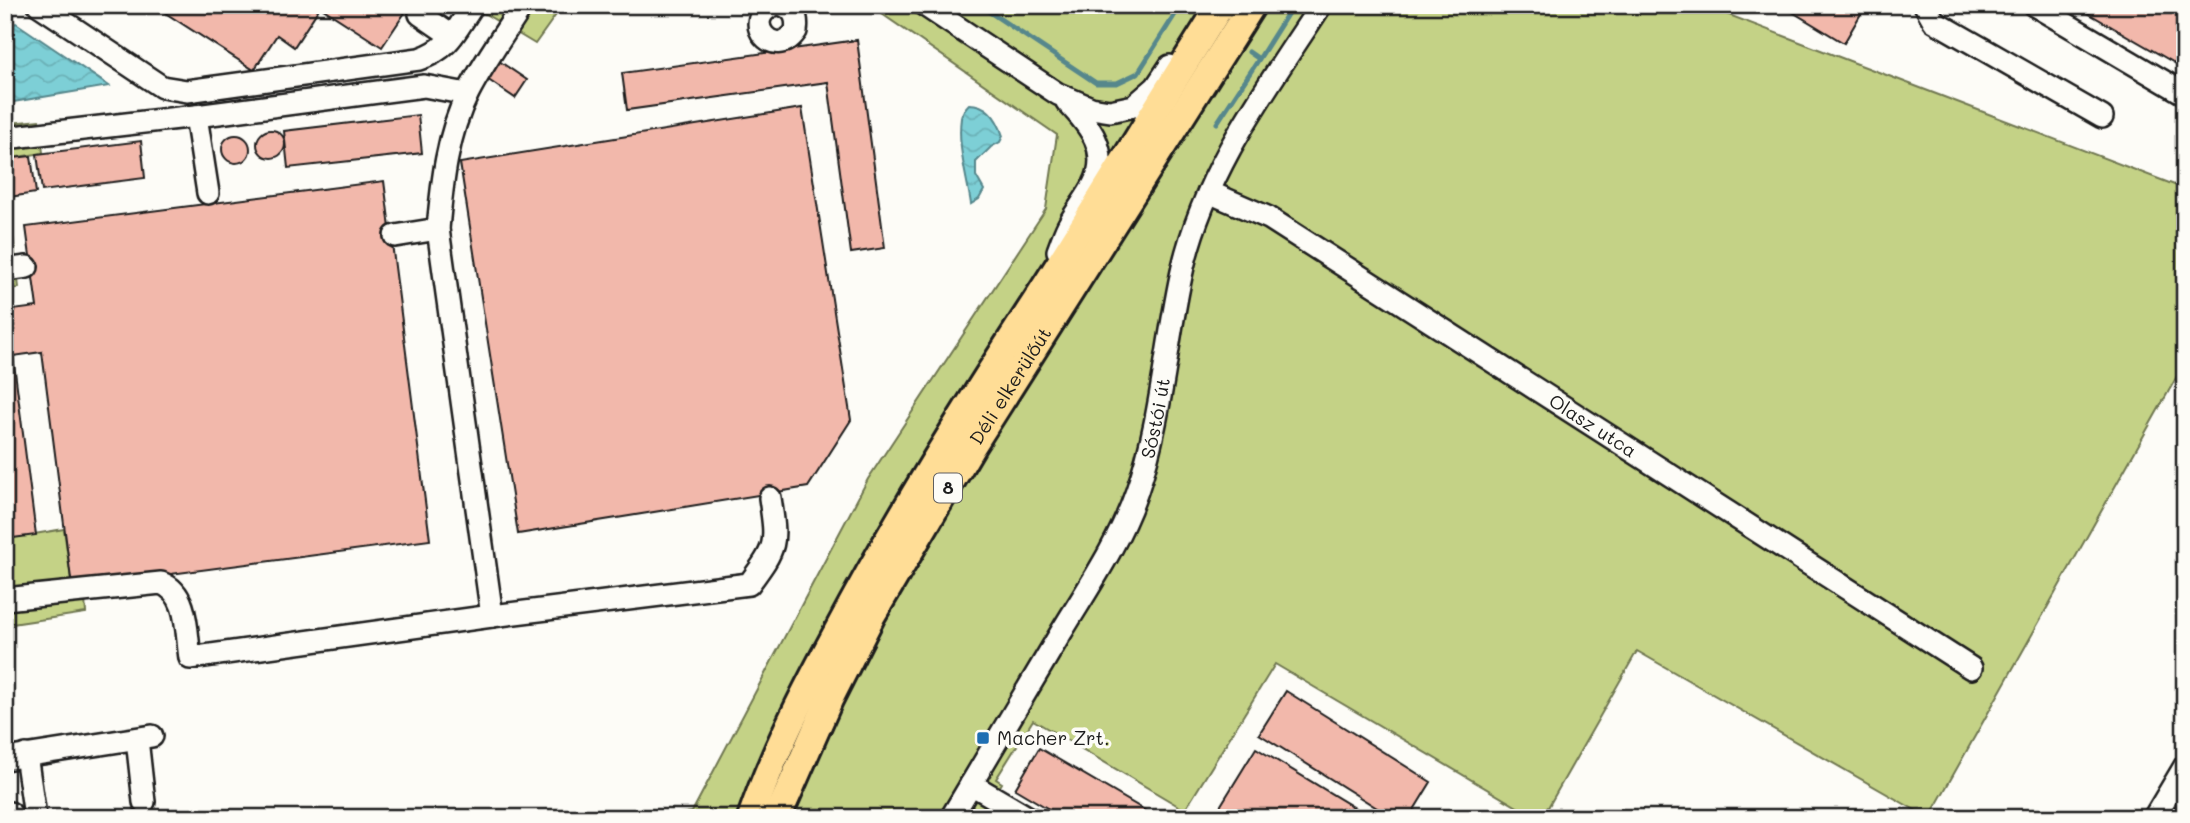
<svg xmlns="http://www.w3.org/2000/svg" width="2190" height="823" viewBox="0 0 2190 823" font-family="Mali,sans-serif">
	<defs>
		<pattern id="water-waves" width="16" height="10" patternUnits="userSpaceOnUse" patternTransform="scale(1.75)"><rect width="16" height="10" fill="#7dcfd6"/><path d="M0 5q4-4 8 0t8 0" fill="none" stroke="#6bb1b7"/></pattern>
	</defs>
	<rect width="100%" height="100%" fill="#fdfcf7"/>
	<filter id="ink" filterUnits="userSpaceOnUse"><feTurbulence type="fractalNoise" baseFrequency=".0143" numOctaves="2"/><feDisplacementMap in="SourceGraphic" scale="14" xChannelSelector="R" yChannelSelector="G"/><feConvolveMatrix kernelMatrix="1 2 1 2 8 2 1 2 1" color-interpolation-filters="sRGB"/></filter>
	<g filter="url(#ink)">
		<path fill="#c4d286" stroke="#707751" stroke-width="2" d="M487 5H563L535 44 482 12Z
			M869 5H1703L2185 189V362L1929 818 1637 651 1542 818H1536L1275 664 1185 810 1033 720 996 779 1002 783 982 816 977 812 973 818H651L692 812 868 479 1046 209 1057 135Z
			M5 86 10 123 39 120 43 153 5 159Z
			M5 168 19 288 5 290Z
			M64 529 72 587 84 586 86 613 5 625V539Z"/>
		<path fill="url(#water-waves)" stroke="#56878c" stroke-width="2" d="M16 23 109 86 13 102 5 30Z
			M969 104C988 104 998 120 1003 136L1000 142 991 147 976 162V176L984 190 979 199 971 204C967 177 957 146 961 118 962 112 965 108 969 104Z"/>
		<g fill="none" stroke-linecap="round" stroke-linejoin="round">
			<path stroke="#56878c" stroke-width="5" d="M979 5 1096 83H1117L1138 73 1181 5
				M1249 52 1259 59 1293 5
				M1217 123 1259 59"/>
		</g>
		<path fill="#f2b8ab" stroke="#1c1c1c" stroke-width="2" d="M153 5H410L382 47 320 7 294 47 277 35 254 70Z
			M1781 5H1866L1844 43Z
			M2074 5H2185V69Z
			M857 40 885 248 851 253 828 82 627 110 622 73Z
			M499 61 527 80 515 98 487 79Z
			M802 108 851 420 808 487 518 534 460 163Z
			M418 115 422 153 288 168 284 131Z
			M257 144a14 14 0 1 1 28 0a14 14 0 1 1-28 0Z
			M222 149a14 14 0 1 1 28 0a14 14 0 1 1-28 0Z
			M141 141 145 178 42 191 37 154Z
			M31 156 36 193 9 197 5 159Z
			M384 181 430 540 72 587 42 352 13 356 36 535 5 539V304L6 311 37 307 26 227Z
			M1286 691 1431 782 1409 818H1393L1259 734Z
			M1039 748 1158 818H1064L1015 789Z
			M1256 748 1368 816 1367 818H1213Z
			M153 811V818H97Z"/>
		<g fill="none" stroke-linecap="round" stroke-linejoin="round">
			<g stroke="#1c1c1c" stroke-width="26">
				<g id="minor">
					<path d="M39 5 162 87 187 91 419 59C449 50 456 30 473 5"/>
					<path d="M426 5 420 14 452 36"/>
					<path d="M774 5C739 19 774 63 796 31 798 19 795 10 783 5"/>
					<path d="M924 5 1058 94 1091 108 1110 111 1134 106 1156 87 1170 66"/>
					<path d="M1925 5 1934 21 2102 117"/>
					<path d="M2034 5 2185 94"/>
					<path d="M196 116 208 193"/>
					<path d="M5 138 196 116 424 86 467 94"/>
					<path id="s1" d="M1209 192 1269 218 1971 668"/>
					<path d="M395 236 438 229"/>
					<path d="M1058 251C1061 243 1064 234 1068 226 1076 211 1087 198 1094 184 1111 151 1089 125 1067 102"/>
					<path d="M5 270 27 267"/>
					<path d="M5 599 161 583C189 593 186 633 190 658L492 616 438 229C442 184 447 134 468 93 484 62 504 34 523 5"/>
					<path d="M492 616 749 584C777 546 777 545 770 498"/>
					<path d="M137 739 144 802"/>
					<path d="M26 755 35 816"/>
					<path d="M5 759 152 736"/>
					<path d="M971 784 1029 818"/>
					<path d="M5 813H10"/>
					<path id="s2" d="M951 818C988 755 1025 693 1062 631 1090 585 1120 541 1137 491 1162 419 1166 341 1183 267 1206 169 1267 88 1321 5"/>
					<path d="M2154 818 2185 766"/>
				</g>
			</g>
			<g stroke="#1c1c1c" stroke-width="32">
				<g id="major">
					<path d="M751 818C773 754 803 695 835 636 896 520 965 410 1036 301 1099 203 1159 103 1221 5"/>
					<path id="s3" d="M777 818 829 700 872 615 972 446 1252 5"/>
				</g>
			</g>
			<use href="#minor" stroke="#fdfcf7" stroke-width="21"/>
			<use href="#major" stroke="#ffdd96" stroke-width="26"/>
		</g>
	</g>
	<rect fill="#1f6fb2" stroke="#fdfcf7" stroke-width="2.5" x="976" y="731" width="14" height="14" rx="3.5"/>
	<g text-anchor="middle" stroke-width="7" stroke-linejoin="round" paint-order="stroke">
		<rect fill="#fdfcf7" stroke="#605f5e" stroke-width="2" x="934" y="473.5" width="28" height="29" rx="5"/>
		<g font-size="18" font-weight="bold" fill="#1c1c1c">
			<text x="948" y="494">8</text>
		</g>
		<g font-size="19" fill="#1c1c1c" stroke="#fdfcf7">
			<text dy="7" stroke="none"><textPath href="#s3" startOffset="492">Déli elkerülőút</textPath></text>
			<text dy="7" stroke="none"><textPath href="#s2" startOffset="452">Sóstói út</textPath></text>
			<text dy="7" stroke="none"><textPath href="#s1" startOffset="450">Olasz utca</textPath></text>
		</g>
		<g font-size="19" fill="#1c1c1c" stroke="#fdfcf7" text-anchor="start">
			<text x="997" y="745">Macher Zrt.</text>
		</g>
	</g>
	<rect width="2190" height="823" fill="none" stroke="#fdfcf7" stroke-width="28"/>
	<rect x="14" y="14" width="2162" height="795" fill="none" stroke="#1c1c1c" stroke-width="2.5" filter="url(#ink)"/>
</svg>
